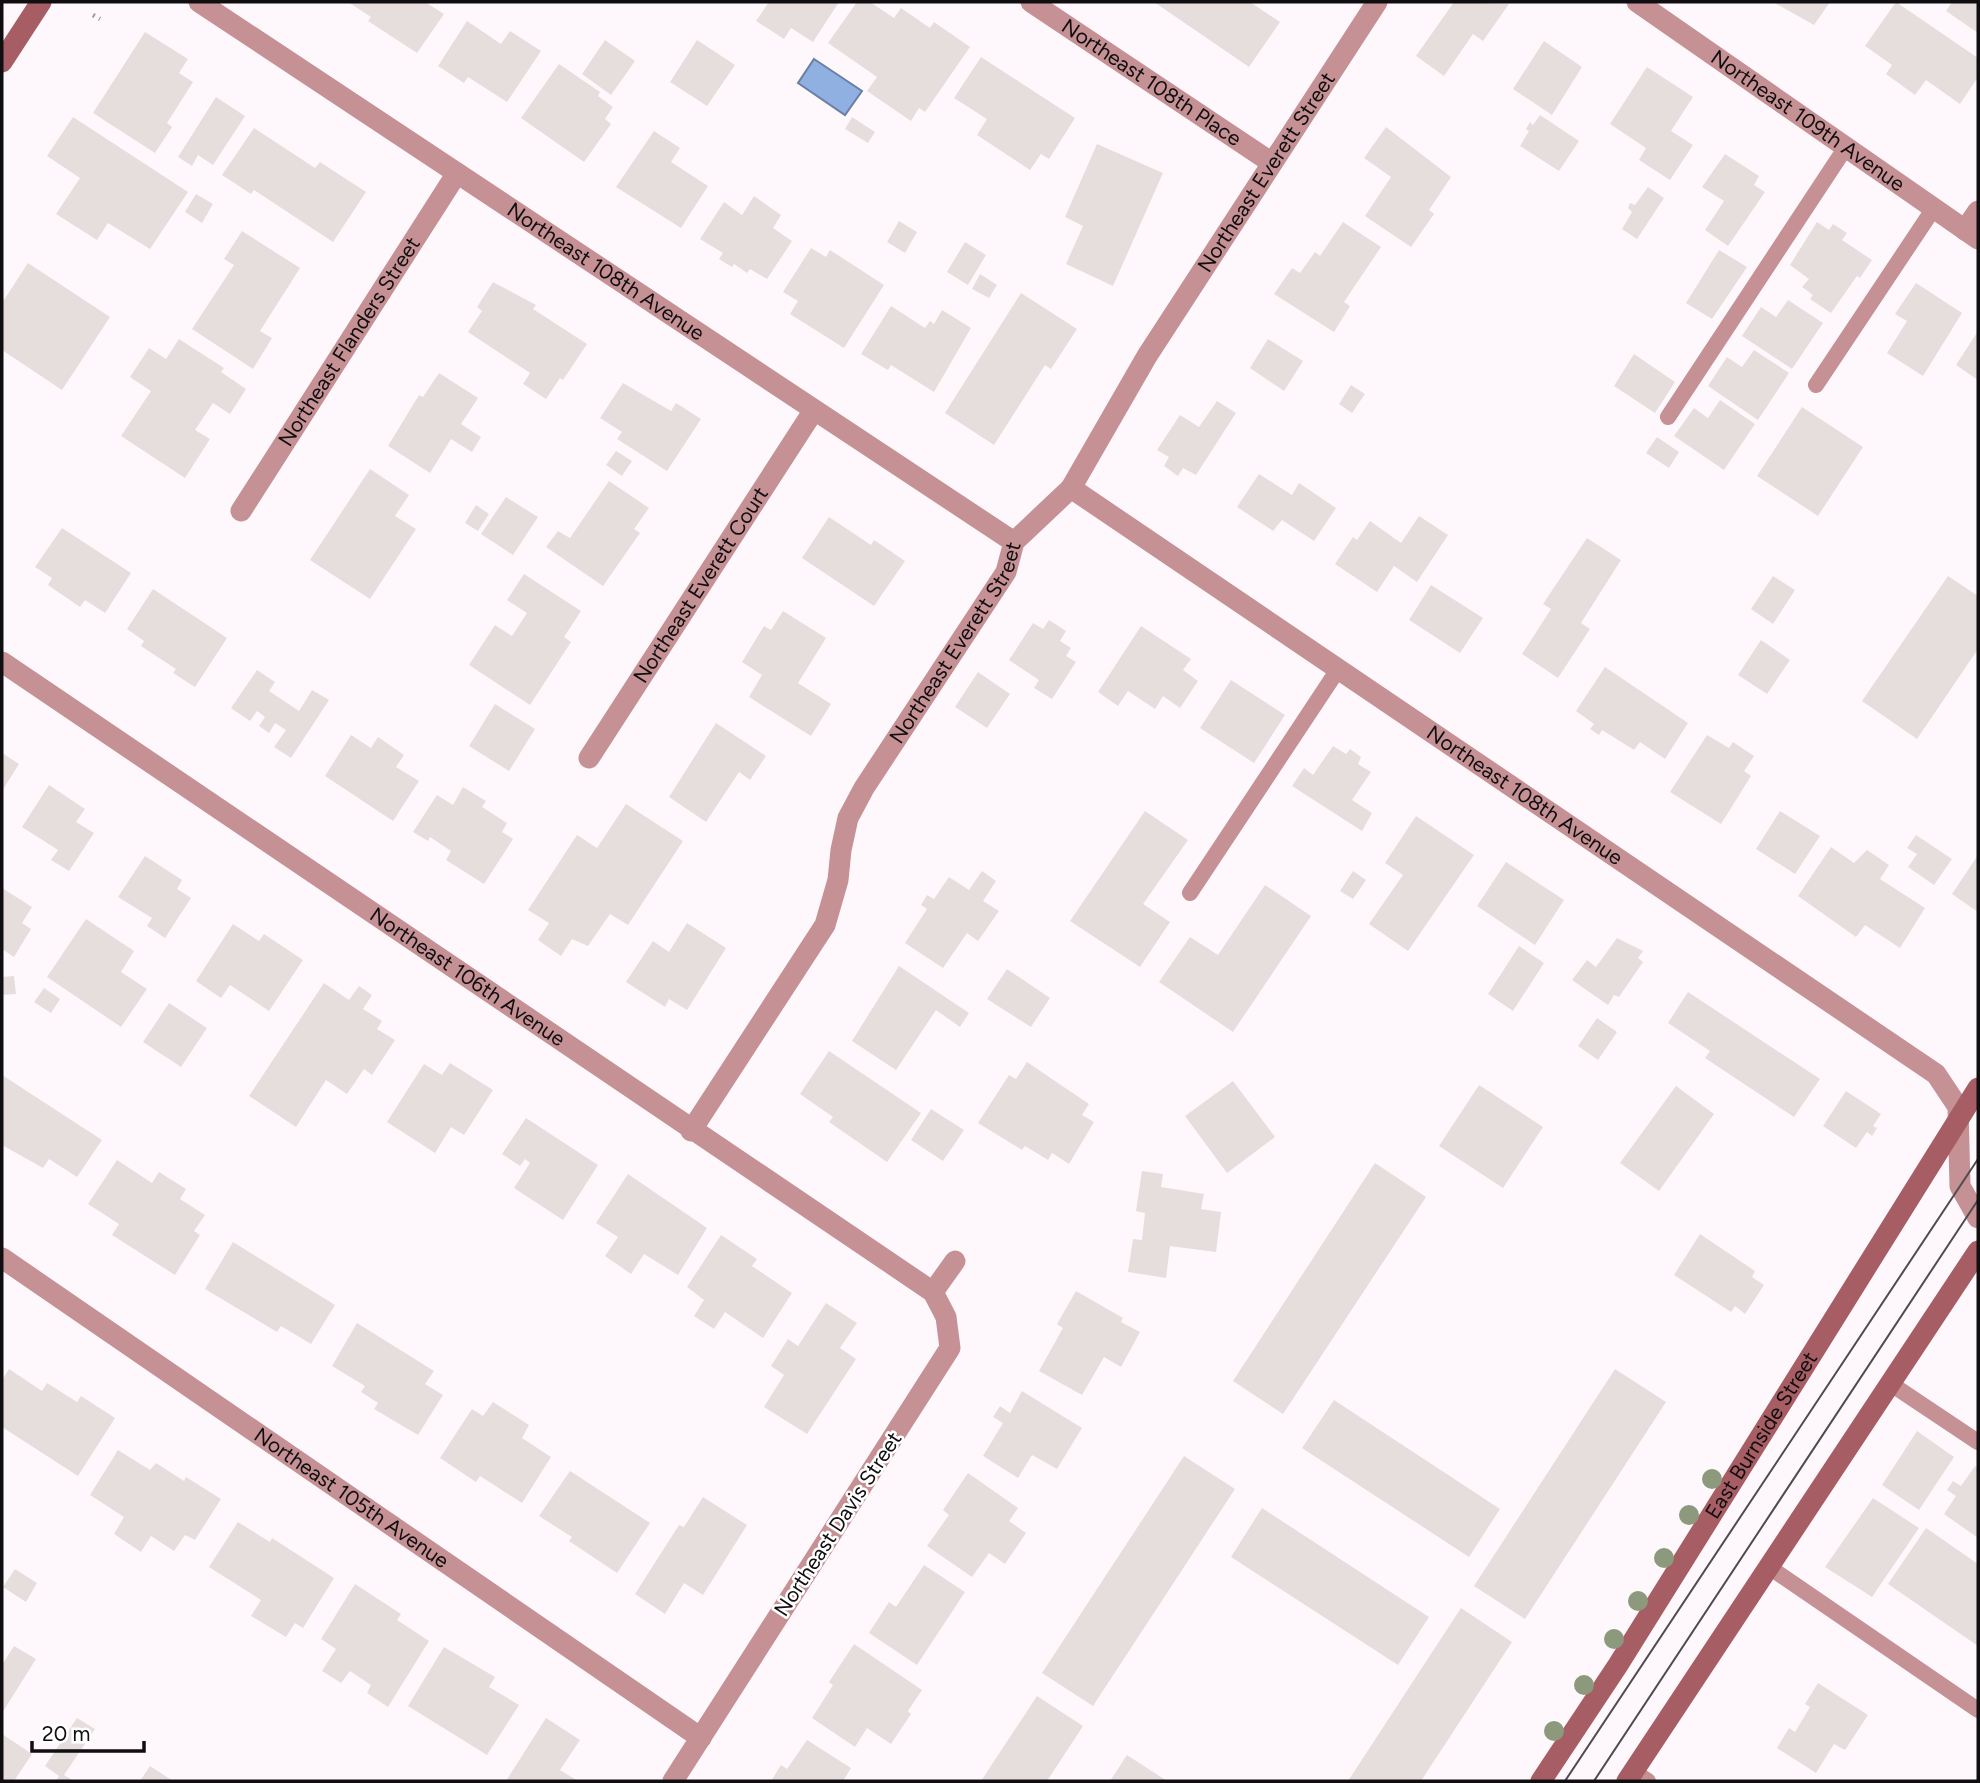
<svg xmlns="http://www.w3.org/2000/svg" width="1980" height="1783" viewBox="0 0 1980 1783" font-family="Figtree,sans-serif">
	<rect width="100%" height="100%" fill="#fef8fd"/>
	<path fill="#90b0e2" stroke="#6a7fa3" stroke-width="2" d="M814 59 862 91 845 115 798 83Z"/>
	<path fill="#e6dedc" d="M348 2H425L444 14 417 53 368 21 371 17Z
		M769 2H839L813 42 791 28 784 39 756 21Z
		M857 2H870L894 18 901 8 930 28 934 22 970 47 925 112 919 108 911 121 867 91 877 77 828 43Z
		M1154 2H1250L1280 22 1249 67Z
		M1454 2 1509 4 1483 41 1473 34 1444 76 1416 56Z
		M1773 2H1830L1814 25Z
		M1896 2 1978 58V77L1960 104 1926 80 1915 95 1886 74 1892 65 1865 46Z
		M1952 2H1978V33L1946 11Z
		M467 21 501 44 510 31 541 51 507 102 468 77 464 83 438 66Z
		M145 32 188 59 179 73 193 82 167 123 172 127 155 153 93 113Z
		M605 40 635 61 611 95 582 74Z
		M697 40 735 65 707 106 670 82Z
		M1544 41 1582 67 1552 115 1513 89Z
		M981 57 1075 118 1049 159 1041 154 1030 170 977 135 987 119 954 98Z
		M559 64 600 92 598 96 613 107 605 119 611 124 584 162 521 118Z
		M1647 67 1693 97 1671 131 1693 145 1670 180 1639 160 1646 148 1610 124Z
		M216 97 245 116 213 165 198 155 192 166 178 157Z
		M1540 115 1579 141 1559 171 1520 146 1529 131 1526 129 1530 122 1533 125Z
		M73 117 188 192 150 249 108 223 97 240 56 214 80 178 47 156Z
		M852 117 875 132 868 143 845 129Z
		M1386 127 1451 177 1429 210 1434 214 1411 247 1365 216 1391 177 1364 158Z
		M254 128 315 168 320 162 366 192 333 242 254 190 251 194 222 175Z
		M654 131 680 148 671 162 708 186 681 228 616 187Z
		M1097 144 1163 173 1113 286 1066 264 1083 226 1065 217Z
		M1725 154 1759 176 1754 185 1765 192 1728 246 1705 230 1724 201 1702 187Z
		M1648 187 1664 198 1637 239 1622 229 1632 212 1628 208 1630 203 1635 205Z
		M196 194 213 204 202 223 185 212Z
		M754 196 781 215 773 228 792 241 767 279 750 269 747 273 734 264 732 267 719 259 723 253 700 239 724 202 742 215Z
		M899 221 917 232 905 253 887 242Z
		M1343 222 1381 247 1344 302 1350 306 1334 332 1274 294 1292 268 1300 273 1315 252 1320 256Z
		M1817 222 1829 230 1833 224 1847 233 1842 240 1872 260 1860 278 1857 276 1831 313 1810 299 1813 295 1802 287 1809 279 1790 265Z
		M242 231 300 268 260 331 272 338 253 369 192 329 234 265 224 259Z
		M965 242 986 255 968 285 947 272Z
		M811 248 826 257 830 250 884 285 844 348 790 314 798 301 783 292Z
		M1719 250 1747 267 1712 319 1686 303Z
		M28 263 110 317 62 390 2 350V298L4 300Z
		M980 274 997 285 989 298 972 289Z
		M493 282 536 305 533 309 587 344 563 380 560 378 546 399 523 384 530 373 468 332 482 311 477 307Z
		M1916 283 1962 313 1923 376 1887 353 1907 321 1895 314Z
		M1021 293 1077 329 1051 369 1045 365 994 445 945 413Z
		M1788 300 1823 323 1792 369 1742 336 1761 307 1776 317Z
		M891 306 925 328 930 321 934 324 942 310 971 328 934 392 891 365 888 370 861 354Z
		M1978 331V380L1956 365Z
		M179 339 224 368 221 372 246 389 230 414 213 403 195 430 210 439 185 478 121 436 151 391 130 377 149 348 166 359Z
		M1268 339 1303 361 1284 391 1250 368Z
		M1754 350 1789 373 1758 420 1708 386 1727 357 1742 367Z
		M1634 354 1675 382 1655 413 1614 386Z
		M439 373 478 398 461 424 481 437 472 452 451 439 430 473 388 446 419 395 423 397Z
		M623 383 671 411 676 403 701 419 667 471 617 439 622 432 600 418Z
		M1351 385 1365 394 1352 413 1339 404Z
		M1720 400 1755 424 1724 470 1674 436 1694 408 1708 418Z
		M1217 401 1236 413 1196 475 1183 468 1178 476 1164 466 1169 457 1157 450 1180 415 1199 427Z
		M1802 407 1863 447 1818 516 1757 476Z
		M1657 437 1679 452 1669 468 1646 453Z
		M616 451 632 461 622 476 606 465Z
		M370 469 409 495 395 516 416 529 370 599 310 560Z
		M1259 474 1292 495 1299 483 1336 508 1314 541 1282 520 1273 531 1237 507Z
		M609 481 649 508 634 529 640 533 603 586 546 547 558 531 570 538Z
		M506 497 538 517 513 555 481 534Z
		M476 505 489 514 478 531 465 523Z
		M1419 516 1448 535 1417 582 1394 566 1377 592 1335 564 1353 537 1357 540 1370 521 1401 543Z
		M829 517 871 545 874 540 905 561 874 606 802 558Z
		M62 528 131 573 105 613 85 600 80 607 48 585 52 578 35 567Z
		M1587 538 1621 560 1581 623 1590 629 1558 678 1522 654 1551 609 1543 604Z
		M524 574 581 611 564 637 571 642 530 705 469 665 495 625 512 636 527 613 507 600Z
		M1773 576 1795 590 1773 624 1751 609Z
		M1948 576 1978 596V649L1917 739 1862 701Z
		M1431 585 1483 618 1460 653 1409 620Z
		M153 589 227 638 195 687 173 673 176 669 141 646 144 641 127 629Z
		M783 611 826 638 798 683 831 704 811 736 749 697 762 675 742 662 764 626 771 630Z
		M1049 620 1066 631 1060 641 1071 648 1066 656 1076 662 1052 699 1034 688 1039 680 1009 660 1033 623 1043 629Z
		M1141 626 1191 659 1183 670 1198 681 1180 708 1163 696 1155 709 1128 691 1118 706 1098 692Z
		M1761 640 1790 660 1767 694 1738 675Z
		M1605 667 1688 723 1665 759 1640 742 1634 750 1602 730 1599 735 1590 729 1594 724 1576 711Z
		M257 670 275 682 269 691 299 711 312 690 329 700 291 758 274 747 286 730 275 723 269 733 259 726 265 717 257 711 250 721 231 708Z
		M978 672 1010 694 987 728 955 707Z
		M1231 680 1285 715 1254 763 1200 728Z
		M495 704 535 729 509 771 469 746Z
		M716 723 766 756 750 780 739 772 706 822 669 797Z
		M351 735 371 748 378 737 404 755 396 767 419 781 393 821 325 776Z
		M1707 735 1729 748 1733 742 1754 756 1744 771 1751 776 1721 824 1670 792Z
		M1333 746 1346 754 1350 749 1361 757 1358 764 1371 772 1352 800 1372 813 1362 831 1292 786 1304 768 1313 775Z
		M2 753 19 764 2 791Z
		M49 785 85 809 76 822 94 833 69 871 51 860 58 850 22 827Z
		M463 787 486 801 482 807 507 823 502 832 513 839 484 884 446 860 451 851 430 837 428 841 413 832 437 795 453 805Z
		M626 804 683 841 628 925 610 914 588 946 572 939 561 956 538 940 549 923 528 910 577 835 597 848Z
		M1145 811 1188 840 1143 904 1170 922 1140 967 1070 921Z
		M1780 811 1820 836 1795 874 1756 849Z
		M1416 816 1474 855 1408 951 1369 924 1403 875 1385 863Z
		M1916 835 1952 859 1934 885 1908 867 1917 854 1907 848Z
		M1831 847 1854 863 1867 850 1889 865 1880 879 1925 908 1900 948 1865 925 1856 937 1798 896Z
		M1978 855V912L1952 894Z
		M145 856 182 880 177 889 191 898 165 938 147 926 152 918 118 897Z
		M1506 862 1564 900 1535 945 1477 906Z
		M982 871 996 881 983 901 999 911 978 941 967 933 943 968 905 943 927 909 921 905 927 895 934 899 949 877 969 890Z
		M1353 871 1366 880 1353 899 1340 891Z
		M1265 885 1311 916 1233 1032 1159 982 1190 937 1218 955Z
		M2 888 32 907 22 923 31 929 14 957 2 949Z
		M86 919 134 951 121 972 147 989 121 1027 47 977Z
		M687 923 726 948 687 1010 669 999 665 1007 626 982 653 941 669 952Z
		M233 924 259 941 264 934 303 960 269 1011 230 985 221 998 196 981Z
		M1617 938 1643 951 1638 958 1643 962 1619 997 1614 995 1608 1005 1572 980 1587 960 1596 967Z
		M1519 946 1544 963 1513 1011 1488 994Z
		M899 966 969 1013 960 1027 936 1010 896 1070 852 1041Z
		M1007 969 1050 998 1031 1027 987 999Z
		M14 976 16 994 2 995V977Z
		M324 983 349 1000 359 986 372 995 363 1009 382 1021 377 1029 395 1040 372 1075 364 1069 347 1094 326 1080 296 1127 249 1096Z
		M44 988 60 999 51 1013 34 1002Z
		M1688 992 1820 1079 1794 1117 1705 1058 1710 1051 1668 1023Z
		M169 1003 207 1028 181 1067 143 1042Z
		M1597 1018 1617 1032 1598 1060 1578 1046Z
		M829 1051 921 1113 887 1162 829 1122 833 1117 800 1094Z
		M1027 1062 1089 1104 1082 1115 1094 1122 1069 1164 1052 1153 1048 1160 1025 1146 1022 1150 978 1123 1009 1075 1016 1079Z
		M450 1063 493 1090 464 1135 451 1127 435 1153 387 1122 424 1064 442 1075Z
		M2 1075 102 1140 77 1177 49 1159 43 1168 2 1145Z
		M1233 1081 1275 1137 1227 1173 1185 1116Z
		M1479 1085 1543 1127 1503 1188 1439 1146Z
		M1676 1086 1714 1114 1659 1191 1620 1163Z
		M1846 1091 1881 1114 1873 1126 1877 1128 1872 1136 1867 1132 1856 1148 1823 1126Z
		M931 1109 964 1130 943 1161 911 1140Z
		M526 1118 598 1165 563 1220 514 1188 530 1163 525 1159 520 1166 502 1154Z
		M117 1160 152 1183 159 1172 186 1189 180 1199 205 1215 194 1231 200 1235 175 1275 112 1235 119 1224 88 1204Z
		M1375 1163 1426 1197 1283 1414 1233 1381Z
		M1142 1171 1163 1174 1161 1187 1204 1194 1201 1209 1221 1212 1216 1252 1170 1246 1166 1278 1128 1272 1133 1239 1142 1240 1145 1213 1136 1211Z
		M628 1174 707 1228 678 1275 644 1254 631 1274 605 1256 618 1237 596 1223Z
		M1700 1234 1755 1271 1752 1277 1764 1285 1745 1314 1735 1306 1731 1312 1674 1275Z
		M721 1235 757 1259 752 1266 792 1293 763 1338 725 1312 714 1329 694 1316 704 1300 687 1287Z
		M233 1242 335 1305 311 1344 281 1326 277 1332 205 1289Z
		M1076 1291 1123 1318 1121 1322 1140 1332 1121 1367 1104 1357 1082 1395 1039 1371 1063 1328 1057 1324Z
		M826 1303 857 1323 840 1348 856 1359 807 1434 764 1407 784 1375 771 1366 788 1339 798 1346Z
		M357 1323 434 1371 425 1384 443 1395 418 1435 374 1409 378 1403 361 1392 365 1386 332 1366Z
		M9 1369 42 1391 47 1383 77 1402 81 1396 115 1418 78 1476 2 1427V1380Z
		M1615 1369 1666 1402 1525 1619 1474 1586Z
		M1022 1391 1082 1428 1057 1469 1032 1455 1018 1478 983 1456 1003 1423 993 1417 1000 1406 1010 1413Z
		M1334 1400 1500 1509 1469 1557 1302 1448Z
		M493 1402 529 1425 522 1438 551 1457 522 1503 480 1476 476 1482 440 1458 472 1409 483 1416Z
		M1917 1431 1954 1457 1919 1510 1882 1485Z
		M118 1450 150 1470 156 1463 184 1481 186 1477 221 1499 195 1540 185 1535 174 1551 151 1536 141 1552 114 1534 124 1517 90 1495Z
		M1184 1456 1235 1489 1093 1706 1042 1673Z
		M1975 1466 1978 1468V1538L1944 1514 1956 1496 1947 1490 1953 1481 1961 1486Z
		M570 1471 650 1523 617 1573 569 1541 572 1537 539 1516Z
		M968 1473 1018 1508 1009 1521 1026 1533 1005 1564 989 1553 972 1577 927 1546 949 1515 943 1510Z
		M703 1497 747 1525 703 1595 684 1583 665 1614 635 1594 679 1525 684 1527Z
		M1873 1498 1919 1528 1872 1597 1825 1567Z
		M1262 1508 1429 1617 1398 1665 1231 1557Z
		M238 1522 270 1542 272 1538 334 1578 303 1628 295 1623 286 1637 251 1616 261 1600 209 1567Z
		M1926 1528 1978 1564V1646L1888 1584Z
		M924 1565 965 1592 917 1665 869 1633 889 1602 896 1607Z
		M15 1569 37 1583 26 1602 3 1587Z
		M355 1584 401 1614 397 1620 429 1641 388 1707 367 1693 371 1685 350 1671 341 1683 322 1671 336 1649 321 1639Z
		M1461 1608 1512 1642 1421 1781H1348Z
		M854 1644 922 1690 908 1711 911 1714 891 1744 867 1728 855 1747 812 1718 833 1685 829 1682Z
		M14 1646 36 1659 2 1713V1665Z
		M444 1647 495 1677 489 1687 519 1705 487 1755 408 1706Z
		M1818 1683 1868 1715 1845 1750 1834 1744 1816 1773 1777 1748 1789 1728 1795 1732 1810 1707 1805 1704Z
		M1037 1696 1083 1726 1047 1781H981Z
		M77 1718 95 1729 64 1775 74 1781H56L59 1776 45 1766Z
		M546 1718 580 1740 560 1770 578 1781H506Z
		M2 1734 32 1754 14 1781H2Z
		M807 1740 851 1768 843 1781H771L781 1765 787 1769Z
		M1127 1755 1167 1781H1110Z
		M150 1766 173 1781H140Z"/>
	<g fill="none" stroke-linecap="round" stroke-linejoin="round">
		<path stroke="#9f9b9f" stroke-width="4.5" stroke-dasharray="2 5" stroke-linecap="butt" d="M93 15 100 19"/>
		<path stroke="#c59194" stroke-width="16" d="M1816 385 1934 208
			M1668 417 1846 147
			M1190 893 1339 668
			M1891 1384 1978 1442
			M1769 1567 1978 1710
			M1634 1772 1648 1781"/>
		<g stroke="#c59194" stroke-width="21">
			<path id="s1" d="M199 2 1014 542"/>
			<path id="s2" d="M1031 2 1272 163"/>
			<path id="s3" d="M1637 2 1978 239"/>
			<path d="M1965 230 1978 211"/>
			<path id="s4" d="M1071 488 1936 1074 1958 1107 1960 1186 1978 1218"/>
			<path id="s5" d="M241 511 457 173"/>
			<path id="s6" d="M2 662 933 1292 946 1317 950 1348 673 1781"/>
			<path id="s7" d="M589 758 814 410"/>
			<path id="s8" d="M691 1131 825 925 838 880 841 850 848 818 864 788 1006 572 1014 542 1071 488 1147 356 1377 2"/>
			<path id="s9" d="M2 1258 701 1738"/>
			<path d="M933 1292 955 1261"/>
		</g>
		<g stroke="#a65d63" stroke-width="21">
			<path d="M2 62 41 2"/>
			<path id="s10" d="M1541 1781 1618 1665 1978 1088"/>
			<path d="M1627 1781 1978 1251"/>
		</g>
		<path stroke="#4f4c4f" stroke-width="2" d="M1565 1781 1978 1159
			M1594 1781 1978 1200"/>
	</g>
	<g fill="#8d997c">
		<circle cx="1712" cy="1479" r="10"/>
		<circle cx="1689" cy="1515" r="10"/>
		<circle cx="1664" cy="1558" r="10"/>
		<circle cx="1638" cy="1601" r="10"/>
		<circle cx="1614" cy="1639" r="10"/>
		<circle cx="1584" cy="1685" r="10"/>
		<circle cx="1554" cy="1731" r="10"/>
	</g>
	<g text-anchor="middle" stroke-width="5" stroke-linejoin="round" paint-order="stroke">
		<g font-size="21" fill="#100e10" stroke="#fff">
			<text dy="7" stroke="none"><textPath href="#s2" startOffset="145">Northeast 108th Place</textPath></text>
			<text dy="7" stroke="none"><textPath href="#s3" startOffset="208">Northeast 109th Avenue</textPath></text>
			<text dy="7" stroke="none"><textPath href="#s8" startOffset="1129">Northeast Everett Street</textPath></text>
			<text dy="7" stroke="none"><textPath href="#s1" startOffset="488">Northeast 108th Avenue</textPath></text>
			<text dy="7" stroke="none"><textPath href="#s5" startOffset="201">Northeast Flanders Street</textPath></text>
			<text dy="7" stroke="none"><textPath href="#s7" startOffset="206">Northeast Everett Court</textPath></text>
			<text dy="7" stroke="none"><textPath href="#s8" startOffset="562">Northeast Everett Street</textPath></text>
			<text dy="7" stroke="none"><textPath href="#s4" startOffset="548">Northeast 108th Avenue</textPath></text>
			<text dy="7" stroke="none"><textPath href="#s6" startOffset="562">Northeast 106th Avenue</textPath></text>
			<text dy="7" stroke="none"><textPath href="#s10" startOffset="410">East Burnside Street</textPath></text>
			<text dy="7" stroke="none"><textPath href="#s9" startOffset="424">Northeast 105th Avenue</textPath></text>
			<text transform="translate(838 1524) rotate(-57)" y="7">Northeast Davis Street</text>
		</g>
	</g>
	<rect width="1980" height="1783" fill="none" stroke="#100e10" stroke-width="7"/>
	<path d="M32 1741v10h112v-10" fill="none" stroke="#100e10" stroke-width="3.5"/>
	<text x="42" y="1741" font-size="21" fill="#100e10" stroke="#ffffff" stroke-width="5" paint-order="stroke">20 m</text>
</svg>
